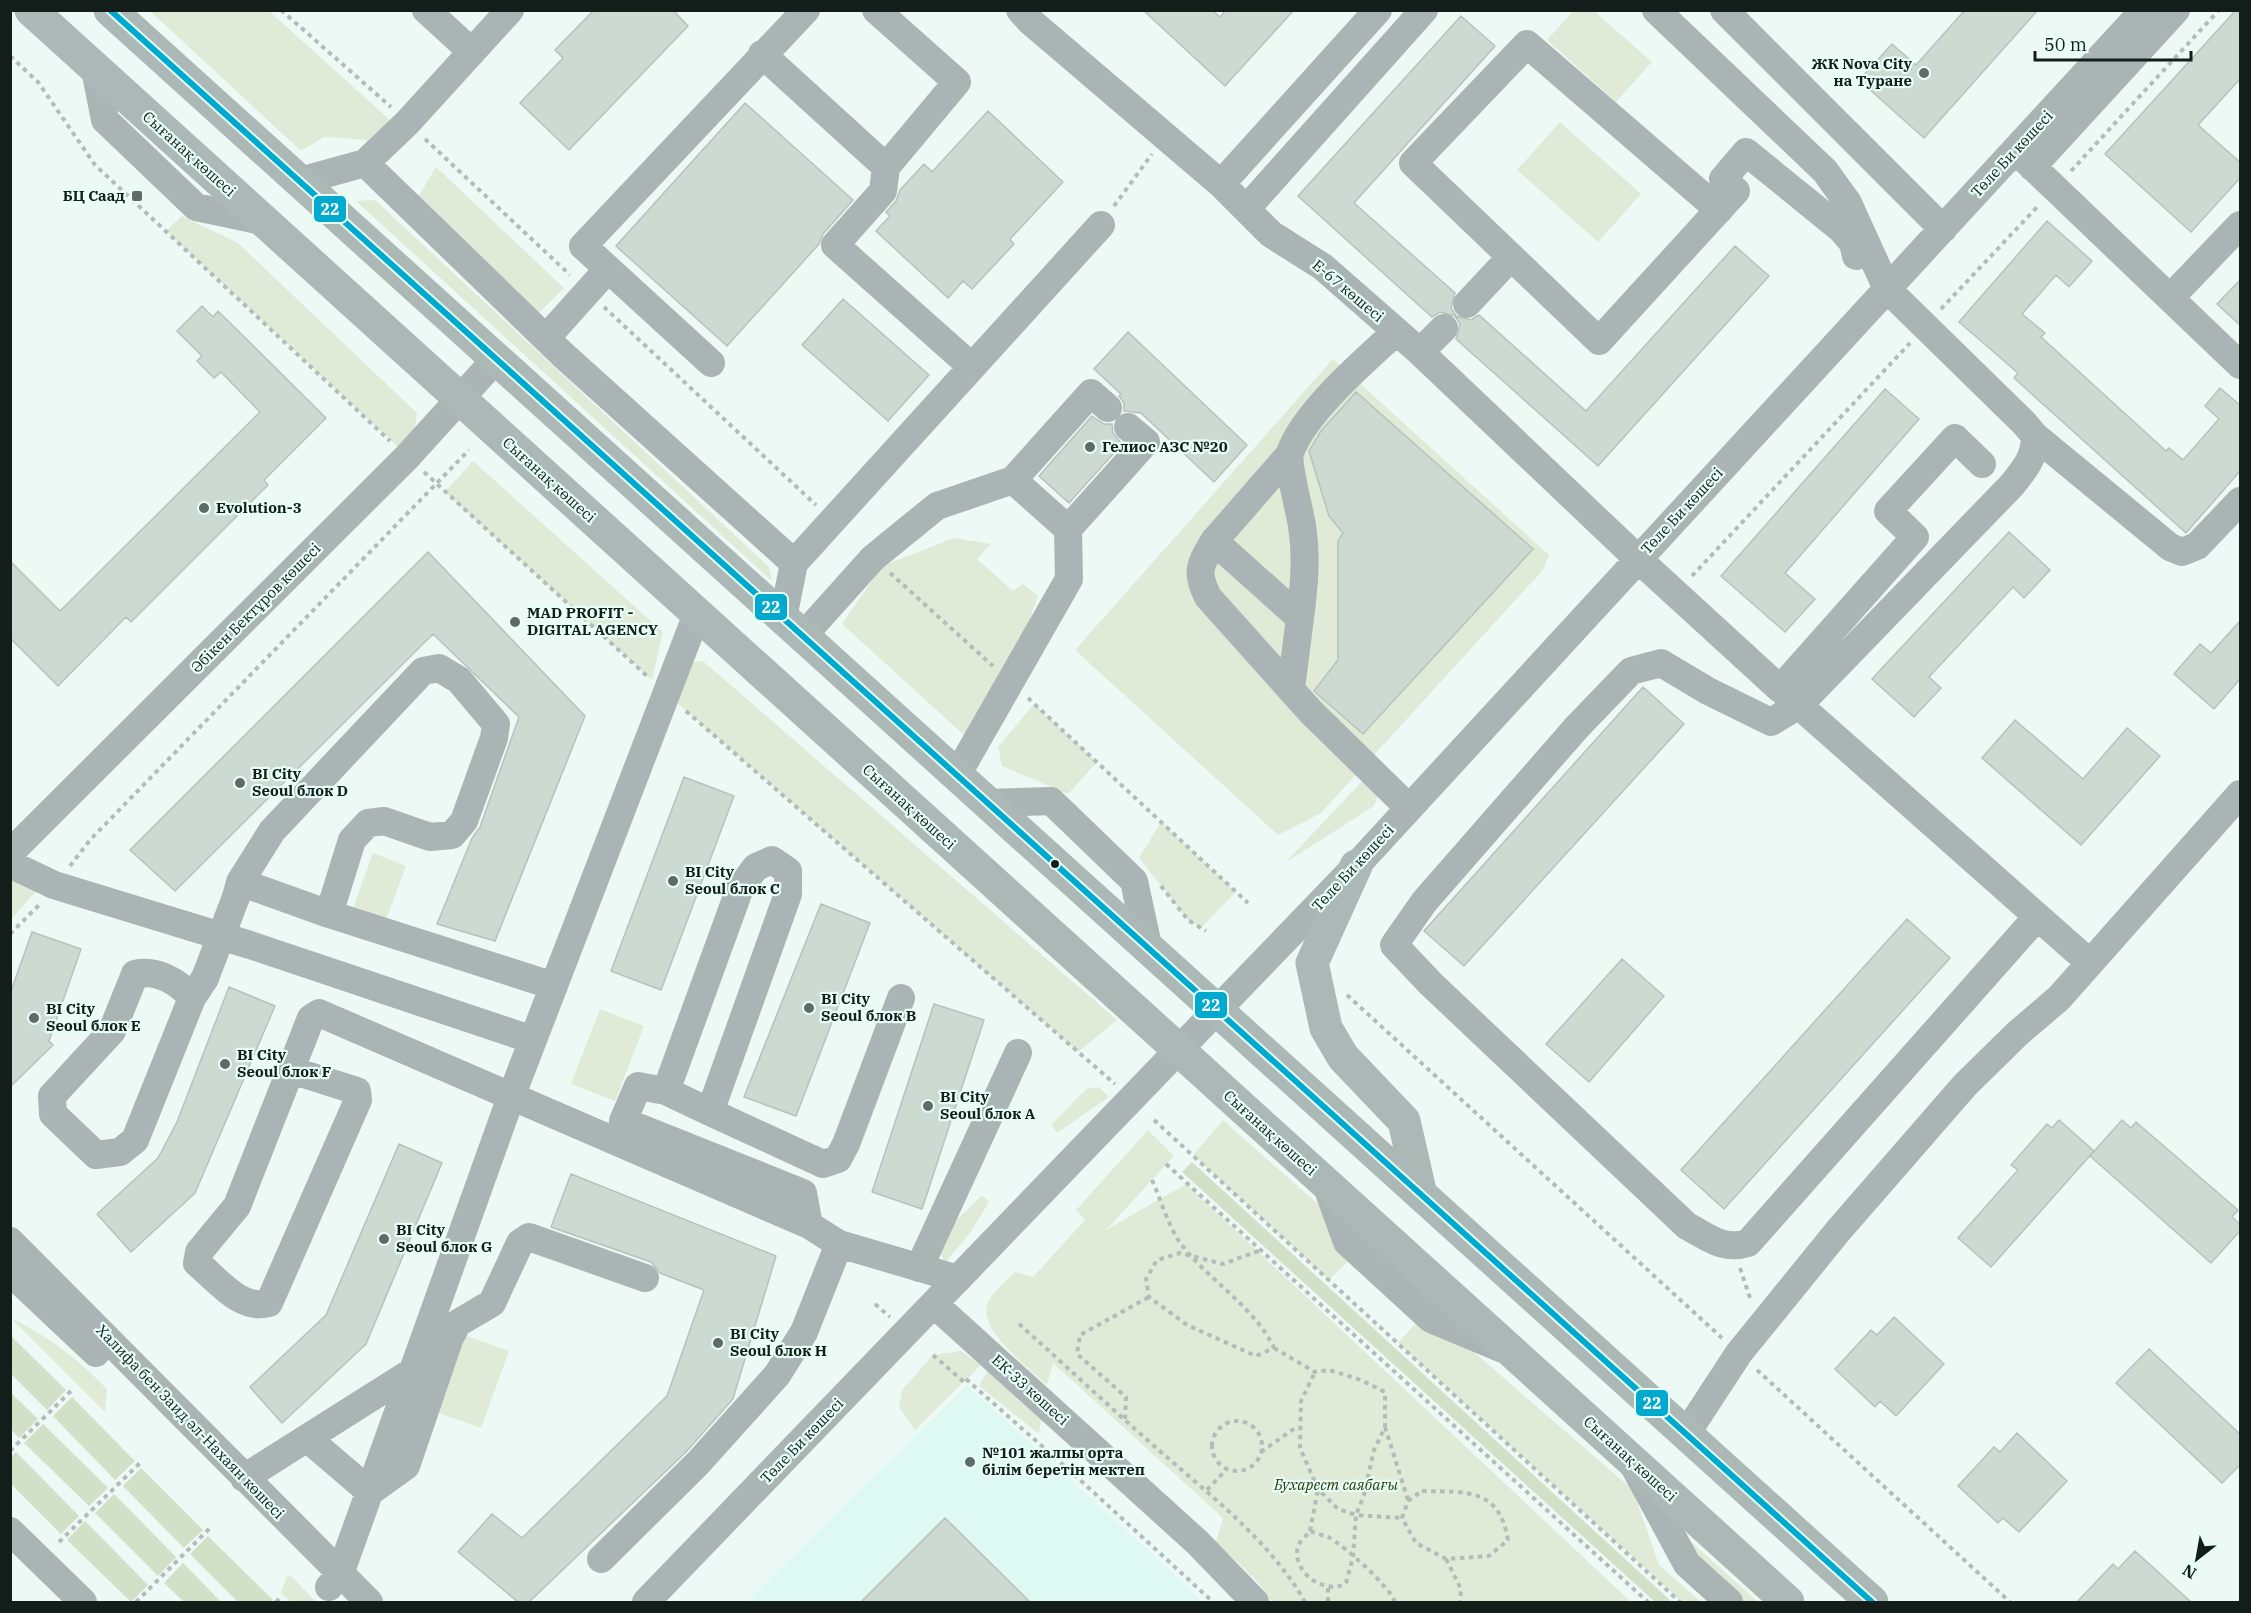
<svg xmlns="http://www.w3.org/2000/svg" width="2251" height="1613" viewBox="0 0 2251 1613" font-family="'IBM Plex Serif',serif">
	<rect width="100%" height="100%" fill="#edf9f5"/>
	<path fill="#def9f1" d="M967 1385 1180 1580 1202 1602H746Z"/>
	<path fill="#dfebd7" d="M150 11H269L390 120 368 140 324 137 301 151Z
		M1573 11H1594L1652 62 1616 102 1547 40Z
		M1560 122 1641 194 1598 242 1517 170Z
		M436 167 564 288 539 313 418 197Z
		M375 200 769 567 772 581 356 201Z
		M182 216 238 243 417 413 415 430 402 451 166 231Z
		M1333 359 1549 555 1543 570 1321 813 1278 835 1075 650Z
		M473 461 663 632 652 680 445 492Z
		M954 538 991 544 977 559 1013 591 1023 584 1038 596 1020 646 965 736 842 624 882 566Z
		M703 661 1117 1020 1078 1052 675 701 692 662Z
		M1034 704 1097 762 1068 794 1002 766 998 747Z
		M1365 778 1379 792 1374 806 1285 863Z
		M1161 822 1236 892 1201 928 1188 920 1139 858Z
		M373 853 406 866 385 923 352 911Z
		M28 880 44 883 11 919V881Z
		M600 1009 644 1026 615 1101 571 1084Z
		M1099 1087 1109 1097 1057 1133 1051 1125 1086 1089Z
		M1223 1120 1320 1206 1350 1259 1329 1280 1193 1155Z
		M1148 1130 1174 1156 1106 1230 1186 1184 1631 1602H1272L1258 1582 1216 1542 1223 1518 1053 1363 1047 1385C1029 1368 974 1328 989 1300 995 1290 1007 1280 1015 1272L1033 1277 1085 1220 1076 1210Z
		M982 1195 989 1202 970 1233 945 1263 935 1242Z
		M11 1318C54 1340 72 1354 107 1389L105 1412Z
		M1416 1323 1468 1347 1633 1490 1659 1565 1701 1602H1682L1398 1343Z
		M461 1334 509 1351 481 1428 433 1411Z
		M961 1351 981 1365 915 1430 899 1407 902 1390 933 1355Z
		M990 1366 1042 1414 1039 1434 979 1386Z
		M1688 1539 1758 1602H1740L1694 1560Z
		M290 1576 292 1577 316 1602H291L281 1593 286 1577Z"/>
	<path fill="#d2e0c7" d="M1192 1162 1672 1602H1655L1182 1172Z
		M10 1335 66 1390 47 1410 11 1374Z
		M10 1392 38 1419 19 1438 11 1429Z
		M72 1397 135 1461 115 1480 53 1416Z
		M43 1424 108 1488 89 1506 24 1443Z
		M16 1452 79 1516 61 1534 11 1484V1457Z
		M141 1468 203 1530 184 1548 123 1486Z
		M114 1494 176 1557 158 1576 95 1513Z
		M85 1521 148 1585 131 1602 67 1540Z
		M208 1536 273 1600 270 1602H238L190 1554Z
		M183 1563 221 1602H184L164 1583Z"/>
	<path fill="#cddad2" stroke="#b8c1bc" stroke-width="1.5" d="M594 10H673L688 26 569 150 520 103 563 58 555 50Z
		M1143 10H1212L1220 17 1226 10H1294L1225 86Z
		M1965 10H2038L1924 138 1859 80 1892 44 1916 65Z
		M2236 10H2241V78L2198 125 2241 163V177L2191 232 2105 154Z
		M1461 16 1495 46 1354 203 1455 293 1451 308 1456 316 1471 320 1479 315 1586 411 1735 246 1769 276 1598 466 1456 339 1460 324 1455 316 1440 312 1432 317 1298 196Z
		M745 103 853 200 823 234 819 244 727 346 616 246Z
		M988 111 1063 182 1010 239 1014 244 972 289 963 281 948 298 876 231 890 216 886 212 896 201 900 190 924 164 932 172Z
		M2047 221 2092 261 2069 287 2056 275 2022 314 2045 333 2041 337 2166 451 2169 448 2183 460 2219 419 2205 406 2220 388 2241 406V470L2186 533 2014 378 2018 373 1959 322Z
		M2241 279V326L2217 304Z
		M843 299 929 375 888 421 802 345Z
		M202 306 213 317 218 311 326 418 264 480 268 485 131 622 126 617 58 686 10 638V561L60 611 260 412 221 372 214 378 197 361 202 356 177 331Z
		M1128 332 1247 445 1214 482 1141 413 1124 411V403L1119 396 1121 394 1094 369Z
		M1885 389 1919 419 1785 573 1815 599 1785 632 1721 576Z
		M1356 392 1533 549 1363 734 1314 691 1338 660V541L1343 533 1329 516 1309 451 1321 431Z
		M1092 416 1104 424H1112L1113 433 1122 444 1069 503 1039 476Z
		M2009 532 2050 570 2024 598 2013 587 1929 677 1941 688 1914 717 1872 679Z
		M428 552 585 716 495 941 437 924 472 838 480 827 519 717 433 634 175 891 130 850Z
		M2241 620V678L2214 709 2174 674 2200 644 2211 653Z
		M1643 687 1684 724 1464 966 1424 931Z
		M2015 720 2083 779 2127 728 2160 756 2081 845 1982 758Z
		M684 777 734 796 661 990 611 971Z
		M821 904 870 923 796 1116 744 1097Z
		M1907 919 1950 958 1724 1209 1681 1170Z
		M32 932 81 949 49 1041 53 1045 10 1087V994Z
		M1622 959 1664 996 1589 1082 1546 1044Z
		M229 987 275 1006 195 1193 131 1252 97 1214 158 1158 177 1122Z
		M934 1004 984 1020 922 1209 872 1192Z
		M2059 1120 2094 1151 1991 1267 1958 1238 2018 1170 2011 1165 2047 1124 2052 1128Z
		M2122 1120 2131 1128 2136 1122 2238 1210 2232 1217 2241 1225V1230L2211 1263 2090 1156Z
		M399 1144 442 1163 366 1344 282 1423 250 1387 326 1315Z
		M571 1174 776 1256 733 1399 686 1452 529 1602H518L458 1552 492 1514 522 1538 667 1396 704 1290 660 1273 651 1262 551 1227Z
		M1894 1317 1944 1364 1896 1416 1880 1401 1875 1407 1835 1369 1871 1330 1877 1335Z
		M2149 1349 2241 1435V1464L2222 1483 2116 1383Z
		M2017 1433 2067 1481 2019 1532 2003 1518 1998 1523 1958 1486 1994 1447 2000 1452Z
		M945 1518 1030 1602H861Z
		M2135 1551 2191 1602H2077L2113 1564 2118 1569Z"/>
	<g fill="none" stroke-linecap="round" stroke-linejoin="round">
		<path stroke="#b2bcba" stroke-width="4" stroke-dasharray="4.5 4.5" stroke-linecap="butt" d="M281 10 391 107
			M10 56 38 82 95 165 390 441
			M425 139 570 275
			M2071 171 2219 10
			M1114 206 1152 154
			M604 307 816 505
			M1941 309 2039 205
			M424 472 647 676
			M890 573 993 666
			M1692 576 1910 343
			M1028 698 1248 903
			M686 711 1115 1084
			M70 866 90 840 469 450
			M1161 886 1188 920 1206 931
			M10 934 39 905
			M1347 995 1722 1338
			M1154 1120 1680 1602
			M1166 1164 1648 1602
			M1152 1180C1161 1200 1168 1226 1181 1244 1209 1281 1254 1306 1274 1348L1256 1356 1187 1325 1149 1297 1146 1279 1157 1260 1180 1253 1223 1264 1261 1250
			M1740 1268 1751 1301
			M875 1304 890 1317
			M1019 1324C1066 1366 1113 1410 1161 1452 1212 1497 1271 1542 1305 1602
			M1274 1348 1315 1372 1329 1370 1361 1380 1385 1392V1427L1374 1450 1364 1495 1356 1515 1338 1509 1318 1489 1300 1448 1301 1401 1315 1372
			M933 1355 964 1382
			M1757 1370 2010 1602
			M966 1379 1078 1478 1213 1602
			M1125 1419 1126 1397 1077 1354 1080 1335 1149 1297
			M1212 1446a25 25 0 1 1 50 0a25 25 0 1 1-50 0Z
			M1385 1427 1408 1500
			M10 1451 72 1390
			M1261 1452 1298 1426
			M1207 1490 1227 1469
			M1422 1491C1468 1492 1499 1488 1508 1540L1489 1556 1446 1559 1416 1543 1402 1518 1408 1501Z
			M1310 1531 1318 1490
			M59 1542 142 1461
			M1446 1559 1461 1589 1460 1602
			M1328 1588V1602
			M136 1602 210 1528
			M276 1602 280 1598
			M1395 1602C1389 1586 1344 1545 1328 1537 1322 1535 1315 1533 1310 1531 1306 1536 1300 1541 1298 1546 1291 1572 1325 1596 1346 1583L1353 1557 1356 1515 1402 1518"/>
		<path stroke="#abb4b4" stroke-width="28" d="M426 10 472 52
			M1020 10 1030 21 1221 184 1271 234 1323 267 1420 352 1638 559 1780 689 1915 537 1888 511 1955 438 1982 464
			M1656 10 1825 171 1848 203 1887 289 2024 423 2035 436C2035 458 2024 470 2011 486L1799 705 1771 722 1708 691 1661 663 1631 671 1577 727 1424 902 1394 945 1431 984 1687 1226C1708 1237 1723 1251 1748 1243L2037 917
			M1724 10 1943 229
			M762 54 886 167 957 82 876 10
			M95 69 105 120 196 207 262 221
			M2015 150 2240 365
			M365 163 407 123 510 10
			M886 167 883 191 835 245 972 367
			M2032 167 2176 10
			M300 181 365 163 562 354 794 563 783 618
			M1221 184 1378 10
			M1246 209 1424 10
			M1719 210 1527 44 1413 163 1599 341 1736 191 1723 179 1746 152 1841 229 1853 243 1856 256
			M2171 297 2240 225
			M1467 304 1511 257
			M547 337 607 270
			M1420 352 1444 328
			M711 363 583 246 806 10
			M2035 436 2170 547 2182 552 2197 546 2240 501
			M1013 480 1091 393 1108 408
			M1068 529 1146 442 1128 427
			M1214 541 1289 455
			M794 563 1101 225
			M1300 618C1304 587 1307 557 1302 526 1300 511 1287 465 1290 453 1303 414 1365 360 1396 332
			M803 636 873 558 937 506 1013 480 1068 529 1069 579 957 775
			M1291 688 1300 618 1214 541C1200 565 1195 571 1208 597L1311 712 1409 808
			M1784 692 2090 963
			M989 803 1051 801 1134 881 1148 946
			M10 853 407 457 496 359
			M10 864 54 885 250 945 533 1040
			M240 882 272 831 423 671 439 668 459 680 496 724 494 738 464 821 452 835 430 837 384 821 368 823 352 840 329 914
			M236 897 240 882 329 914 554 986
			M192 998C179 982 157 969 135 974L112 1031 52 1096 53 1114 96 1155 120 1152 135 1140 192 998 205 978
			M291 1070 357 1091 358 1100 269 1303C240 1311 218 1280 197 1263L199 1252 237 1206 311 1018 319 1013 809 1225 839 1244 958 1279
			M666 1091 740 888 756 867 772 860 788 871V894L710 1112 666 1091 638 1086 623 1121 803 1193 809 1225
			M710 1112 823 1164 838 1159 846 1144 901 998
			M1326 1184 1347 1242 1431 1319 1503 1349
			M10 1241 369 1602
			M919 1268 1018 1053
			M10 1272 96 1353
			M934 1304 1197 1542 1255 1602
			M1686 1434 1739 1353 1838 1231 1965 1085 2017 1034 2059 998 2240 794
			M307 1438 370 1492
			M1635 1468 1687 1564 1729 1602
			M244 1478 413 1371
			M370 1492 406 1466 450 1337 458 1323 492 1303 520 1243 529 1237 645 1278
			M10 1531 83 1602
			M601 1559 698 1463 777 1375 804 1332 839 1244
			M329 1587 340 1574 511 1097 697 614
			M646 1602 1356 866 2144 10"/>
		<path stroke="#acb8b5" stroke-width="33" d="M31 10 1788 1602
			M110 10 1872 1602
			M1356 866 1312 963 1326 1028 1343 1057 1404 1121 1420 1191"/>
		<path stroke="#abb4b4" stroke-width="28" d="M205 978 236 897"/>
		<g stroke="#e7fff7" stroke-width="10">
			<path id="bus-1" d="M110 10 1872 1602"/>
		</g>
		<use href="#bus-1" stroke="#00a9ce" stroke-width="6"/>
	</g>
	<g fill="#5f6b67" stroke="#e7fff7" stroke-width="2">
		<circle cx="1924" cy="73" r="6"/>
		<rect x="131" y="190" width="12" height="12" rx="3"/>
		<circle cx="1090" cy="447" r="6"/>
		<circle cx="204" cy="508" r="6"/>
		<circle cx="515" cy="622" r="6"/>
		<circle cx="240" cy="783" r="6"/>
		<circle cx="673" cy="881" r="6"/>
		<circle cx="809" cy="1008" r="6"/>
		<circle cx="34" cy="1018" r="6"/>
		<circle cx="225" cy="1064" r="6"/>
		<circle cx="928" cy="1106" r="6"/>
		<circle cx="384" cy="1239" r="6"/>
		<circle cx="718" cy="1343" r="6"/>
		<circle cx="970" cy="1462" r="6"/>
	</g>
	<circle fill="#131e1a" stroke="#e7fff7" stroke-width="2" cx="1055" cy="864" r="5"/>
	<g text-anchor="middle" stroke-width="4.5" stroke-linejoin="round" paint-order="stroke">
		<g font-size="15" font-weight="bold" fill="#131e1a" stroke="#e7fff7" text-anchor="start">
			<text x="1912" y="69" text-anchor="end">ЖК Nova City<tspan x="1912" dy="17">на Туране</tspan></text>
			<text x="125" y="201" text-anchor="end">БЦ Саад</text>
			<text x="1102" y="452">Гелиос АЗС №20</text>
			<text x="216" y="513">Evolution-3</text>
			<text x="527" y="618">MAD PROFIT -<tspan x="527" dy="17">DIGITAL AGENCY</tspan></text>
			<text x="252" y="779">BI City<tspan x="252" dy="17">Seoul блок D</tspan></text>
			<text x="685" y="877">BI City<tspan x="685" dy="17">Seoul блок C</tspan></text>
			<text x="821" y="1004">BI City<tspan x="821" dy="17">Seoul блок B</tspan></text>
			<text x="46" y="1014">BI City<tspan x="46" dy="17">Seoul блок E</tspan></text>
			<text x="237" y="1060">BI City<tspan x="237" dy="17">Seoul блок F</tspan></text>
			<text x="940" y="1102">BI City<tspan x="940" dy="17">Seoul блок A</tspan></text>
			<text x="396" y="1235">BI City<tspan x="396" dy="17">Seoul блок G</tspan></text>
			<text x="730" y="1339">BI City<tspan x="730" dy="17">Seoul блок H</tspan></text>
			<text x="982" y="1458">№101 жалпы орта<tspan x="982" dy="17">білім беретін мектеп</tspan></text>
		</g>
		<g font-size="15" fill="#131e1a" stroke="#e7fff7">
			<text transform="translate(189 154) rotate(42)" y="5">Сығанақ көшесі</text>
			<text transform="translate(2012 154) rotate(-47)" y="5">Төле Би көшесі</text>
			<text transform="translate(1348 291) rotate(40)" y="5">Е-67 көшесі</text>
			<text transform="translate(549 480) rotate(42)" y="5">Сығанақ көшесі</text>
			<text transform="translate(1682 511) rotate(-47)" y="5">Төле Би көшесі</text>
			<text transform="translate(256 608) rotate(-45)" y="5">Әбікен Бектұров көшесі</text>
			<text transform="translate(909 807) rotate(42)" y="5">Сығанақ көшесі</text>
			<text transform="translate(1353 868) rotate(-47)" y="5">Төле Би көшесі</text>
			<text transform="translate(1270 1133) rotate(42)" y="5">Сығанақ көшесі</text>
			<text transform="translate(1030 1390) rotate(42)" y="5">ЕК-33 көшесі</text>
			<text transform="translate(190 1422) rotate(46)" y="5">Халифа бен Заид әл-Нахаян көшесі</text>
			<text transform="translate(802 1441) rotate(-46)" y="5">Төле Би көшесі</text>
			<text transform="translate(1630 1459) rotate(42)" y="5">Сығанақ көшесі</text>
		</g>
		<g font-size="15" font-style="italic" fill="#2d3c0c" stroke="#e7fff7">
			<text x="1336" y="1490">Бухарест саябағы</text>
		</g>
	</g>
	<g stroke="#e7fff7" stroke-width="2">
		<rect x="313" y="195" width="34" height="28" rx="6" fill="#00a9ce"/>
		<rect x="754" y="593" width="34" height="28" rx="6" fill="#00a9ce"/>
		<rect x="1194" y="991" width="34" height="28" rx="6" fill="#00a9ce"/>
		<rect x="1635" y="1389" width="34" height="28" rx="6" fill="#00a9ce"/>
	</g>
	<g font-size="16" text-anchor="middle" font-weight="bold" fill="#fff">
		<text x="330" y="215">22</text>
		<text x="771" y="613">22</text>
		<text x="1211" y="1011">22</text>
		<text x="1652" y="1409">22</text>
	</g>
	<rect width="2251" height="1613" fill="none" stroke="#131e1a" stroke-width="24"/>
	<g transform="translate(2197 1559) rotate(211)" stroke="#e7fff7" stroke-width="4.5" paint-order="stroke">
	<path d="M0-4.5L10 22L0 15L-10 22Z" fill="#131e1a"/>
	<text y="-9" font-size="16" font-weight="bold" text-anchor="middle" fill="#131e1a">N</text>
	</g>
	<path d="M2035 51v9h156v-9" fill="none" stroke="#131e1a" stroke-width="3"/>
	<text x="2044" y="51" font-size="18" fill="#131e1a" stroke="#e7fff7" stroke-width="4.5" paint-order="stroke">50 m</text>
</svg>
